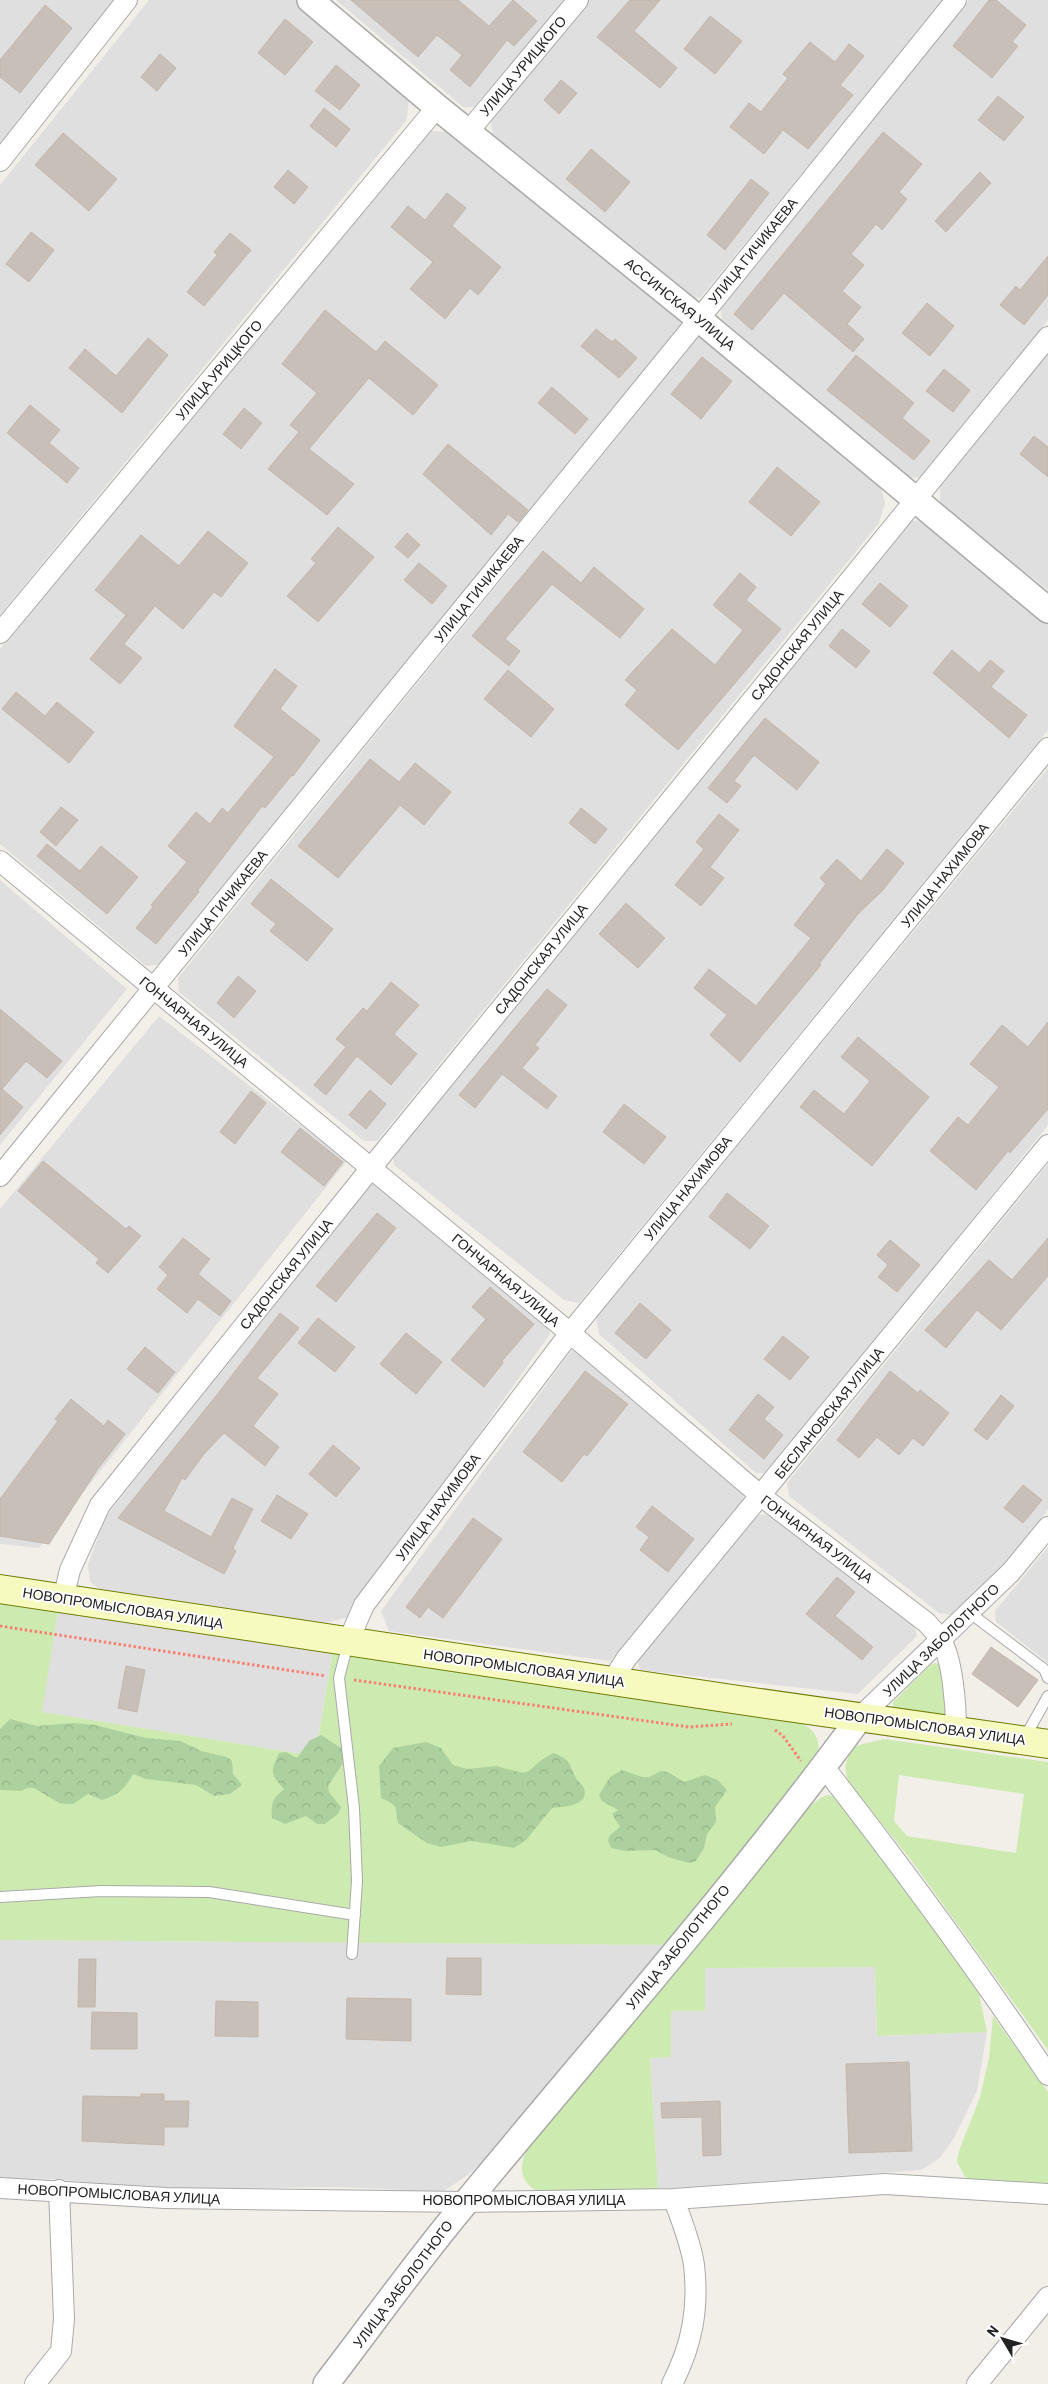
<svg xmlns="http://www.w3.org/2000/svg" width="1048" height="2384" viewBox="0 0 1048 2384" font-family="Barlow,sans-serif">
	<defs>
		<pattern id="forest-crowns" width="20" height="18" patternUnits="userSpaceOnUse" patternTransform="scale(1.25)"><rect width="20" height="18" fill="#add19e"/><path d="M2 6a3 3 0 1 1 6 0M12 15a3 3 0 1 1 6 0" fill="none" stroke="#95b388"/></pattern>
	</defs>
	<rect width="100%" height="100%" fill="#f2efe9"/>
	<path fill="#e0dfdf" d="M0 0H119L0 150Z
		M149 0H295L409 101 406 121 0 615V185Z
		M336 0H565L474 107H463Z
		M587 0H944L700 298 694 297 493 136 490 116Z
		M969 0H1048V320L921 477 906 478 722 319 721 309Z
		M429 131 449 132 680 313 681 326 162 964 146 966 0 844V649Z
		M701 334 880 484 885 503 879 523 377 1141H364L179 992 178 978Z
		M1048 352V590L940 506V486Z
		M929 520 1048 619V730L579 1303 564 1300 394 1165 393 1153 912 521Z
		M1048 768V1125L769 1473H756L599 1334 596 1318Z
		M0 880 127 989 0 1145Z
		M159 1016 347 1161 39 1548 0 1544V1209Z
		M1048 1164V1510L1002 1567 951 1615 939 1613 789 1496 787 1483Z
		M373 1179 547 1315 550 1334 349 1617 326 1623 100 1589 90 1582 88 1565 105 1518Z
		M586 1349 745 1488 742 1504 610 1661 389 1631 381 1611 571 1351Z
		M775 1514 912 1617 917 1636 858 1694 640 1670 637 1658 757 1515Z
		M1048 1547V1663L996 1622 995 1611Z
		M58 1610 333 1651 315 1756 41 1712Z
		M0 1940 668 1945 525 2120 472 2172 441 2193 426 2194 408 2190 338 2187 150 2189 54 2179 0 2178Z
		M875 1967 877 2036 987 2032 977 2091 954 2138 940 2158 921 2170 658 2189 650 2058 671 2057V2011L705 1968Z"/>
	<path fill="#cdebb0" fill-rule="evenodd" d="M0 1601 58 1610 42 1712 315 1756 333 1651 795 1720C817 1729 824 1742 814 1764L668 1945 0 1940Z
		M935 1663 941 1665 947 1716 894 1708 893 1703 895 1700 930 1665Z
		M884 1739 1048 1762V2050L911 1860 848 1781C843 1765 846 1760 855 1746ZM899 1775 1024 1794 1016 1853 907 1836 894 1821Z
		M827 1795 833 1796 846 1805 977 1984 987 2032 877 2036 875 1967 705 1968V2011H671V2057L650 2058 658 2189 543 2194C517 2183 518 2165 530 2144L800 1815 819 1799Z
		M993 2016 1048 2092V2186L971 2179 965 2177 957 2162 959 2151 980 2097 989 2058Z"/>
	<path fill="url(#forest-crowns)" d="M10 1719 37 1726 73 1723 95 1725 146 1738 181 1741 201 1751 227 1757 232 1761 233 1774 242 1785 230 1794 214 1796 196 1785 146 1779 133 1774C125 1789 118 1795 102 1800L88 1794 73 1804H66L59 1803 34 1788H27L21 1791 0 1790V1729Z
		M321 1735 344 1750 342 1765 328 1786 329 1792 341 1807 338 1814 325 1824H317L306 1816 285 1824 272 1818C271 1803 272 1799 284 1789 269 1773 271 1772 279 1753L286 1752 297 1758 309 1741Z
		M426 1742 441 1748 453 1765 467 1769 496 1766 523 1773 529 1771 540 1761 553 1753C573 1760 568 1764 576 1778 578 1781 582 1784 584 1788 590 1806 563 1807 552 1808L526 1840 514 1848 471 1841 441 1847 427 1843 398 1823C395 1806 399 1806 381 1798L379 1766 393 1748Z
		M622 1770 642 1777H649L661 1771 668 1772 684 1782 705 1775 718 1780 727 1790 715 1807 716 1822 707 1834 704 1848 696 1861 689 1863 668 1857 655 1850 625 1851 611 1848 608 1841 610 1835 620 1827 612 1814 618 1810 602 1801 599 1795 610 1777Z"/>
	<path fill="#c7bfb8" stroke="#c4b6ab" d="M351 0H458L489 26 513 0 537 21 514 46 507 40 470 87 450 70 462 55 437 35 418 57Z
		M630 0H660L634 31 677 68 660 88 597 37Z
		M989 0H996L1026 25 1012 42 1018 46 992 78 953 46Z
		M45 5 72 28 20 93 0 77V60Z
		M710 16 742 41 715 74 684 49Z
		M285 19 313 42 285 75 258 53Z
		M810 42 835 62 849 44 864 56 840 85 853 95 808 149 783 130 764 154 730 127 749 103 761 112 788 78 783 74Z
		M160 54 176 68 157 91 141 77Z
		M336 65 360 85 340 110 315 91Z
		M561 80 577 93 559 114 544 100Z
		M998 96 1024 117 1004 141 978 120Z
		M324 108 350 129 336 147 310 126Z
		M883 132 922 164 899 192 907 199 882 230 876 224 851 254 864 265 842 291 861 307 847 324 864 339 853 352 784 293 752 330 734 314Z
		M63 133 117 179 89 211 35 165Z
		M591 149 630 182 605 212 566 179Z
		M288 170 308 187 294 204 274 187Z
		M980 172 991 183 946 232 935 221Z
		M751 179 769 193 725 250 707 235Z
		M447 193 466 208 452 226 501 267 478 295 470 288 445 319 410 289 433 262 391 227 408 206 425 220Z
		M31 232 54 250 29 282 6 264Z
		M230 233 251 250 204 306 187 292 217 255 214 252Z
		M1048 256V295L1024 325 1000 305 1016 286 1020 290Z
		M927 303 954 326 930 356 902 333Z
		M325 310 376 352 385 341 438 385 413 415 369 378 330 424 309 449 354 484 327 515 268 469 299 432 290 425 317 393 282 364Z
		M596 329 612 342 615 339 637 358 619 378 581 346Z
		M148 338 168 355 122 413 69 368 85 349 116 376Z
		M856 355 914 403 902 418 930 441 914 460 827 390Z
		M702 357 732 381 701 419 671 394Z
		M944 369 970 390 953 412 926 391Z
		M552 387 588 419 575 434 538 403Z
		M30 405 60 430 49 443 79 468 67 483 7 433Z
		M244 408 262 423 241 449 223 434Z
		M1034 436 1048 447V477L1020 454Z
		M448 444 528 510 518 522 508 514 491 535 423 474Z
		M777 467 820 502 791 536 749 502Z
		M338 527 374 557 318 622 287 596 316 563 311 559Z
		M208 531 248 563 221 597 214 592 183 629 155 606 124 644 142 658 120 684 90 659 126 615 95 590 141 535 179 566Z
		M407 533 420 545 408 558 395 547Z
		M543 551 581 583 594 567 644 609 620 638 552 584 505 639 520 651 509 666 472 636Z
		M419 563 447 586 432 604 404 580Z
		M740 573 756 587 746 600 781 629 678 750 625 705 637 690 625 680 672 629 715 665 743 630 713 605Z
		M880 583 908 606 890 627 862 604Z
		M842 629 870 651 856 668 829 646Z
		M952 650 979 673 990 660 1004 671 991 687 1027 715 1009 738 933 673Z
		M275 669 297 686 280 709 320 740 293 776 292 775 265 808 262 806 198 890 199 892 156 944 136 928 153 907 151 905 187 862 168 846 196 812 210 824 222 808 228 813 274 757 234 726Z
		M508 670 554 709 531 737 484 699Z
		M16 692 45 716 57 702 94 732 69 763 2 709Z
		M765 718 819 762 797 790 754 755 734 781 741 786 727 803 708 788Z
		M370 759 399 782 415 763 451 792 424 825 400 805 338 878 298 846Z
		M61 807 78 820 56 846 40 832Z
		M581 808 607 829 595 844 569 823Z
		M719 814 739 830 710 867 724 878 701 906 675 885 704 849 696 842Z
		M47 844 80 871 101 846 138 877 107 914 37 856Z
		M887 849 904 863 883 890 858 914 819 964 821 965 740 1062 710 1035 727 1015 694 988 709 969 756 1006 811 938 794 925 826 884 820 878 837 859 861 881Z
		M271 879 333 929 307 961 270 931 276 924 251 904Z
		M626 903 665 938 638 968 599 934Z
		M238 976 256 991 234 1018 217 1003Z
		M391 982 419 1005 394 1034 417 1054 391 1085 357 1056 326 1095 314 1085 346 1047 336 1039 363 1008 367 1011Z
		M547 989 567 1005 535 1045 539 1048 522 1068 557 1096 547 1109 502 1074 475 1108 459 1095Z
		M0 1009 62 1061 47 1078 26 1061 2 1089 23 1107 0 1135Z
		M1048 1022V1109L1010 1153 1008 1151 976 1190 930 1151 958 1117 968 1125 999 1087 970 1064 1002 1025 1028 1047Z
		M858 1037 929 1097 872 1166 800 1107 814 1090 844 1114 870 1081 841 1057Z
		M370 1090 386 1104 366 1129 349 1115Z
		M251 1091 266 1103 235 1144 220 1132Z
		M624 1104 666 1137 644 1164 603 1132Z
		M300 1128 343 1162 324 1186 281 1152Z
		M43 1161 126 1229 129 1226 141 1236 108 1273 96 1263 99 1259 18 1191Z
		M727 1193 769 1226 750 1249 709 1217Z
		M377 1213 396 1228 336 1302 316 1286Z
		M183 1238 210 1259 198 1274 231 1301 220 1316 198 1299 187 1313 157 1289 168 1275 159 1267Z
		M1048 1238V1276L1001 1330 977 1310 946 1348 925 1330 989 1260 1012 1280Z
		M890 1240 920 1265 897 1292 878 1277 888 1265 877 1255Z
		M490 1287 534 1324 502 1361 503 1363 484 1387 451 1360 486 1319 472 1307Z
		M640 1303 671 1330 646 1359 615 1333Z
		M280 1313 299 1328 257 1378 278 1394 253 1426 279 1447 265 1466 224 1433 204 1454 185 1480 182 1478 164 1511 211 1537 232 1498 253 1509 233 1548 236 1551 224 1574 118 1518 216 1396Z
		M318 1318 355 1347 335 1372 298 1343Z
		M406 1333 442 1362 416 1394 380 1364Z
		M783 1336 809 1357 790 1380 764 1359Z
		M145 1347 175 1372 158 1393 127 1369Z
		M585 1371 628 1404 587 1456 584 1454 562 1482 523 1452Z
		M890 1371 918 1393 920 1390 949 1413 923 1446 913 1438 899 1455 877 1437 859 1458 837 1440Z
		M758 1394 774 1407 764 1419 783 1435 764 1459 729 1430Z
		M1001 1395 1014 1406 987 1440 974 1430Z
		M71 1399 104 1426 108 1420 125 1434 97 1470 49 1544 0 1536V1499L58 1421 55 1419Z
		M333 1445 360 1468 336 1497 309 1474Z
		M1023 1485 1042 1500 1023 1523 1004 1508Z
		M277 1495 308 1514 291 1539 261 1521Z
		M652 1506 694 1539 668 1572 640 1550 649 1537 636 1527Z
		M473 1518 502 1539 443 1618 428 1607 420 1618 406 1607Z
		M837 1577 855 1592 835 1616 873 1647 862 1660 806 1614Z
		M991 1647 1038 1680 1018 1707 972 1674Z
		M126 1666 145 1670 137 1712 118 1708Z
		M447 1958H481V1995L446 1994Z
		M79 1959H96L95 2007H78Z
		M347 1998 411 1999V2041L346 2039Z
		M216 2001 258 2002V2037L215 2036Z
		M92 2012 137 2013V2049H91Z
		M909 2062 912 2151 849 2153 846 2064Z
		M141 2094H164V2101H189L188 2127H164V2145L82 2141 83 2096 141 2097Z
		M720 2101 721 2155 703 2156 702 2117 662 2118 661 2103Z"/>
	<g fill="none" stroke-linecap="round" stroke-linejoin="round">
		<g stroke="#a9a9a9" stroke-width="12">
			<path id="service" d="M970 1613 1044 1669 1048 1678
				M348 1643 339 1678 354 1808 357 1881 352 1954
				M1024 1739 1048 1696
				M0 1897 101 1891 209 1892 355 1915"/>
		</g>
		<g stroke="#a9a9a9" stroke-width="22">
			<path id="minor" d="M468 132 578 0
				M0 161 127 0
				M0 633 437 107
				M0 861 570 1333 761 1496 927 1623C931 1628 936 1633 940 1638 953 1659 956 1706 956 1730
				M0 1176 699 319 956 0
				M63 1599 70 1570 100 1505 371 1168 1048 337
				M348 1642 364 1605 570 1333 1048 748
				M612 1681 626 1659 1048 1145
				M861 1716 1011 1572 1048 1527
				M824 1767C902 1867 977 1969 1048 2075
				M0 2188 165 2198 466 2202 674 2199 885 2184 1048 2194
				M35 2384 61 2351 64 2319 59 2190
				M672 2384C692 2345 699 2309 694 2265 691 2243 681 2220 674 2199
				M977 2384 1048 2297"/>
		</g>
		<g stroke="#a9a9a9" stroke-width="28">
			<path id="tertiary" d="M310 0 437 107 699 319 1048 610
				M326 2384C373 2323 418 2259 468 2200 600 2040 738 1884 861 1716"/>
		</g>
		<g stroke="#707d05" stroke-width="30">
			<path id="secondary" d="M0 1589 739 1700 1048 1744"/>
		</g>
		<path stroke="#fa8072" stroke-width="3" stroke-dasharray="2.5 2.5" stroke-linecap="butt" d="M0 1626 326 1676
			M354 1680 689 1727 732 1724
			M775 1730 783 1736 801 1761"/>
		<use href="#service" stroke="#fff" stroke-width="10"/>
		<use href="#minor" stroke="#fff" stroke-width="20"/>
		<use href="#tertiary" stroke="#fff" stroke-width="25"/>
		<use href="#secondary" stroke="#f7fabf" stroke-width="28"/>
	</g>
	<g text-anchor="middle" stroke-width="4" stroke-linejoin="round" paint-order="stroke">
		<g font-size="14" fill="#222" stroke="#fff">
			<text transform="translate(523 66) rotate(-50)" y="5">УЛИЦА УРИЦКОГО</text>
			<text transform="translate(753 251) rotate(-51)" y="5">УЛИЦА ГИЧИКАЕВА</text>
			<text transform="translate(680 304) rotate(39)" y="5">АССИНСКАЯ УЛИЦА</text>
			<text transform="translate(219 370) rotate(-50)" y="5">УЛИЦА УРИЦКОГО</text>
			<text transform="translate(479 589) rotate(-51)" y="5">УЛИЦА ГИЧИКАЕВА</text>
			<text transform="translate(797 645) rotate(-51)" y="5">САДОНСКАЯ УЛИЦА</text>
			<text transform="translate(945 875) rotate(-51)" y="5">УЛИЦА НАХИМОВА</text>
			<text transform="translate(223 903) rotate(-51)" y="5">УЛИЦА ГИЧИКАЕВА</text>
			<text transform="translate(541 959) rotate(-51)" y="5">САДОНСКАЯ УЛИЦА</text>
			<text transform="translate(194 1022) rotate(39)" y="5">ГОНЧАРНАЯ УЛИЦА</text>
			<text transform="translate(688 1188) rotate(-51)" y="5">УЛИЦА НАХИМОВА</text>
			<text transform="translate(286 1274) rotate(-51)" y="5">САДОНСКАЯ УЛИЦА</text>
			<text transform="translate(506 1280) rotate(40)" y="5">ГОНЧАРНАЯ УЛИЦА</text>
			<text transform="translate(829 1413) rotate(-51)" y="5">БЕСЛАНОВСКАЯ УЛИЦА</text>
			<text transform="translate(438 1507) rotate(-53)" y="5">УЛИЦА НАХИМОВА</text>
			<text transform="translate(817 1539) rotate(37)" y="5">ГОНЧАРНАЯ УЛИЦА</text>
			<text transform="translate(123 1608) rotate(9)" y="5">НОВОПРОМЫСЛОВАЯ УЛИЦА</text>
			<text transform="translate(941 1640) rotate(-44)" y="5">УЛИЦА ЗАБОЛОТНОГО</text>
			<text transform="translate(524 1668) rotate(8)" y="5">НОВОПРОМЫСЛОВАЯ УЛИЦА</text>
			<text transform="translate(925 1726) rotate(8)" y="5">НОВОПРОМЫСЛОВАЯ УЛИЦА</text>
			<text transform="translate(678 1947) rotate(-51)" y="5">УЛИЦА ЗАБОЛОТНОГО</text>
			<text transform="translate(119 2194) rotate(3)" y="5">НОВОПРОМЫСЛОВАЯ УЛИЦА</text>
			<text x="524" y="2205">НОВОПРОМЫСЛОВАЯ УЛИЦА</text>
			<text transform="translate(403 2284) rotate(-53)" y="5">УЛИЦА ЗАБОЛОТНОГО</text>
		</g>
	</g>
	<g transform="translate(1003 2339) rotate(308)" stroke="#ffffff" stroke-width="4" paint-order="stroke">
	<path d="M0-4L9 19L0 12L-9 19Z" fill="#222222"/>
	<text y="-8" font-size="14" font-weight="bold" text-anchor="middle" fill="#222222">N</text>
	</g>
</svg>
